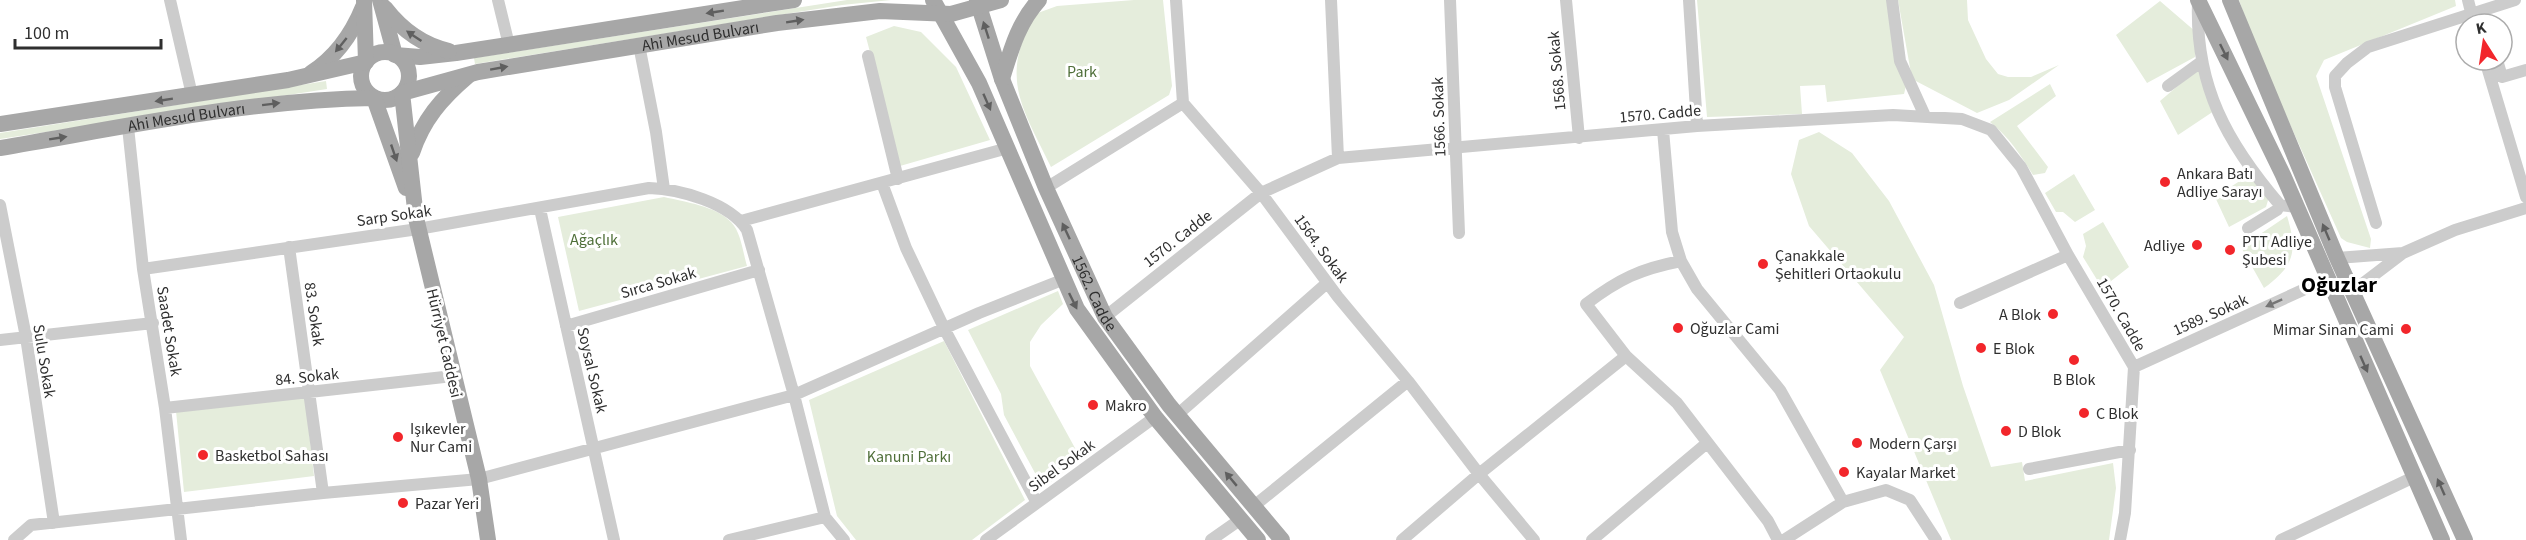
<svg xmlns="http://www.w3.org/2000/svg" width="2526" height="540" viewBox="0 0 2526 540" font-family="'Source Sans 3',sans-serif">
	<rect width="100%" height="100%" fill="#fff"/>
	<path fill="#e5eddc" d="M847 0H891L842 5 475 64 474 58Z
		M1134 0H1163L1172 86 1169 95 1051 167C1022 107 999 78 1035 14L1057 6Z
		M1697 0H1888L1906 86 1904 94 1827 102 1825 85 1800 86 1802 114 1707 117Z
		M1898 0H1967L1968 20 1986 59 1998 74 2008 77H2031L2059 65 2009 100 1977 113 1912 79Z
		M2239 0H2455L2456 6 2324 60 2316 76 2371 239 2370 248 2347 242 2341 238 2258 53Z
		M2160 1 2196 32 2195 57 2147 83 2116 35Z
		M894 26 921 32 956 67 990 140 900 166 866 37Z
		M2199 68 2214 111 2178 135 2160 101Z
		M326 81 327 89 0 139V133Z
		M2050 84 2056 96 2017 126 2048 167 2045 173 2033 175C2020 154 2009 137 1990 122Z
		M1819 132 1852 153 1889 201 1934 285 1963 386 1991 467 2022 462 2025 481 2113 463 2116 488 2109 540H1951L1880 370 1904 337 1809 226 1791 174 1799 140Z
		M2074 174 2095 210 2075 222 2063 212H2056L2045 193Z
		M2249 175 2269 197 2266 207 2229 227 2215 197Z
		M664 197C685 202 716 206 731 222 741 232 743 253 747 266L579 311 558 217Z
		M2287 216C2298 252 2294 266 2264 288L2241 247Z
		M2103 222 2129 267 2106 285 2099 283 2083 257 2086 246 2083 234Z
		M1058 291 1063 304 1041 325 1030 342V366L1081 459 1043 488 1004 415 1001 394 968 330Z
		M944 341 1025 500 972 540H856L837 516 809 400Z
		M305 396 314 476 184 492 176 411Z"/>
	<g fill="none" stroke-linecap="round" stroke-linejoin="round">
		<path stroke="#ccc" stroke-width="12" d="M170 0 192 95
			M498 0 509 45
			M1176 0 1183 103
			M1331 0 1338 158
			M1450 0 1459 233
			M1566 0 1579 138
			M1689 0 1697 126
			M1892 0 1900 61 1925 116
			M2468 0 2474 24
			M2198 2C2195 86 2227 143 2280 205L2296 207
			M639 45 656 132 664 189
			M868 56 898 179
			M2485 60 2526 197
			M2497 60 2502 77 2526 70
			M2168 86 2201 62
			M128 127 143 269 165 408 181 540
			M1663 130 1672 232 1681 261 1697 289 1780 390 1843 502
			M882 183 906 248 945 330 1037 503
			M1046 188 1183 103 1261 193 1338 297 1408 381 1479 474 1534 540
			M0 205 26 337 54 523
			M540 209 614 540
			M741 221 1008 148
			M2376 223 2335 87V76L2347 63 2368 47 2515 0
			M2248 228 2277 210 2280 205
			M289 247 323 493
			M2337 258 2403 253 2455 230 2526 208
			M1681 261C1640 269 1619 279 1586 304L1626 356 1677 403 1768 521 1778 540
			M143 269 418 229 649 188C680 189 730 203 747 230L794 395 825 517 844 540
			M2353 291 2403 253
			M1960 303 2068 255
			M1105 317 1261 193 1338 158 1697 126 1893 115 1962 119 1991 130 2021 167 2068 255 2134 367
			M566 326 759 270
			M0 340 153 323
			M2134 367 2327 279
			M165 408 453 376
			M1177 415 1327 283
			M2029 469 2130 450
			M1254 506 1408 381
			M14 540 31 525 323 493 479 479 794 395 979 313 1062 280
			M729 540 825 517
			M986 540 1155 417
			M1211 540 1241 519
			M1402 540 1479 474 1626 356
			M1592 540 1707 443
			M1784 540 1843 502 1886 490 1910 500 1936 540
			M2120 540 2125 513 2134 367
			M2281 540 2414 477"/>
		<g stroke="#a7a7a7" stroke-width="16">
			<path d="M380 0 395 55 420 57 456 53 794 0"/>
			<path d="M933 0 979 83 1077 309 1155 417 1258 540"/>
			<path id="s1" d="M977 0 1002 79 1046 188 1105 317 1169 405 1282 540"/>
			<path d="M2198 0 2283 175 2442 540"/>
			<path d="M2230 0 2337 258 2465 540"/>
			<path d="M385 8C402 30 422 45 449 51"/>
			<circle cx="385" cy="76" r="24"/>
			<path d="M311 73C336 57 352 34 363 7"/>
			<path d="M1002 79C1011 50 1018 23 1039 0"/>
			<path d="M0 124 288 80 366 62 364 0"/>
			<path id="s2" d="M0 148C124 127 248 100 374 98L406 188"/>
			<path d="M412 153C423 120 441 99 468 76"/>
			<path id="s3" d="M488 540 479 479 416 218 402 93 478 72 777 23 880 11 951 14 1001 0"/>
		</g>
	</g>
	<defs><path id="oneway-solid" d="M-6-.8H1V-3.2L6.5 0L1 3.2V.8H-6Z" transform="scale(1.5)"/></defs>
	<g fill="#5f5f5f">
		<use href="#oneway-solid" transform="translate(715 12) rotate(171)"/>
		<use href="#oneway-solid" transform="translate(795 21) rotate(-9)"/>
		<use href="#oneway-solid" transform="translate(986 30) rotate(-108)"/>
		<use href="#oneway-solid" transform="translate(414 36) rotate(-146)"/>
		<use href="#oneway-solid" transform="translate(341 45) rotate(129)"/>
		<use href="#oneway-solid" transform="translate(2224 52) rotate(64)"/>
		<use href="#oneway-solid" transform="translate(499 68) rotate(-10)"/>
		<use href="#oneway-solid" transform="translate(164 100) rotate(171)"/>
		<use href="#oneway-solid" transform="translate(987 102) rotate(66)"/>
		<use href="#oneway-solid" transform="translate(271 104) rotate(-7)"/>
		<use href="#oneway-solid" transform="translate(58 138) rotate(-9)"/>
		<use href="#oneway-solid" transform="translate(394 153) rotate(71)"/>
		<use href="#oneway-solid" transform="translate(1066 231) rotate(-115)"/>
		<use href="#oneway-solid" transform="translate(2326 232) rotate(-113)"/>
		<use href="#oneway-solid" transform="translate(1073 301) rotate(64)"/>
		<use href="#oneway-solid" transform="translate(2364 364) rotate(66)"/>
		<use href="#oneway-solid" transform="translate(1231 479) rotate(-130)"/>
		<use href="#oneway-solid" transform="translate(2441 487) rotate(-114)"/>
	</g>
	<use fill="#767676" href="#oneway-solid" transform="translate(2274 303) rotate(156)"/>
	<g fill="#f2262b" stroke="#fff" stroke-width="2">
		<circle cx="2165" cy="182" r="6"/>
		<circle cx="2197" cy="245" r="6"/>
		<circle cx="2230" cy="250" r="6"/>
		<circle cx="1763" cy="264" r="6"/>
		<circle cx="2053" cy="314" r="6"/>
		<circle cx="1678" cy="328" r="6"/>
		<circle cx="2406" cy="329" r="6"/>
		<circle cx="1981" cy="348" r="6"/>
		<circle cx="2074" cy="360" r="6"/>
		<circle cx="1093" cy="405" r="6"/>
		<circle cx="2084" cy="413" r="6"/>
		<circle cx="2006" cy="431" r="6"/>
		<circle cx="398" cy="437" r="6"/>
		<circle cx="1857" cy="443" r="6"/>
		<circle cx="203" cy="455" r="6"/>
		<circle cx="1844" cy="472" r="6"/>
		<circle cx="403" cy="503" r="6"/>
	</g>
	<g text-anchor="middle" stroke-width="6" stroke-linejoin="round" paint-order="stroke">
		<g font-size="16" fill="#2f2f2f" stroke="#fff">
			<text dy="6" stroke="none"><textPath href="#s3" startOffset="760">Ahi Mesud Bulvarı</textPath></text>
			<text transform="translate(1556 71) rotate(-95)" y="6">1568. Sokak</text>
			<text transform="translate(1660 113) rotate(-5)" y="6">1570. Cadde</text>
			<text dy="6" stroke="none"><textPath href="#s2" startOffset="189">Ahi Mesud Bulvarı</textPath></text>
			<text transform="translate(1438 117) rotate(-92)" y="6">1566. Sokak</text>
			<text transform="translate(394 215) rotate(-8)" y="6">Sarp Sokak</text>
			<text transform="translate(1177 238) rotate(-38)" y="6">1570. Cadde</text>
			<text transform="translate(1322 248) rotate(54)" y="6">1564. Sokak</text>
			<text transform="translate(658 282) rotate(-16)" y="6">Sırca Sokak</text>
			<text dy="6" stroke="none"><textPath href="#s1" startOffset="316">1562. Cadde</textPath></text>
			<text transform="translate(315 314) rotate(82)" y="6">83. Sokak</text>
			<text transform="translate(2122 314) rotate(60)" y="6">1570. Cadde</text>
			<text transform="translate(2210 314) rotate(-24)" y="6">1589. Sokak</text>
			<text transform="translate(170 331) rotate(81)" y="6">Saadet Sokak</text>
			<text transform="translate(445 343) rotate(77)" y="6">Hürriyet Caddesi</text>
			<text transform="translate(45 361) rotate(81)" y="6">Sulu Sokak</text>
			<text transform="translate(593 370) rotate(77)" y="6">Soysal Sokak</text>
			<text transform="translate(307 376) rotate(-6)" y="6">84. Sokak</text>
			<text transform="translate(1061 465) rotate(-36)" y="6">Sibel Sokak</text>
		</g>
		<g font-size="16" fill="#4f6f39" stroke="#fff">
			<text x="1082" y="77">Park</text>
			<text x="594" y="245">Ağaçlık</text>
			<text x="909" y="462">Kanuni Parkı</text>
		</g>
		<g font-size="16" fill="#2f2f2f" stroke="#fff" text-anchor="start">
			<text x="2177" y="179">Ankara Batı<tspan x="2177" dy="18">Adliye Sarayı</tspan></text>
			<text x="2242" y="247">PTT Adliye<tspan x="2242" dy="18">Şubesi</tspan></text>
			<text x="2185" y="251" text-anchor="end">Adliye</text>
			<text x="1775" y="261">Çanakkale<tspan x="1775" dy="18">Şehitleri Ortaokulu</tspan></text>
			<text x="2041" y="320" text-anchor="end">A Blok</text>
			<text x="1690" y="334">Oğuzlar Cami</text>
			<text x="2394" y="335" text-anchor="end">Mimar Sinan Cami</text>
			<text x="1993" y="354">E Blok</text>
			<text x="2074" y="385" text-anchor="middle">B Blok</text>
			<text x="1105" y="411">Makro</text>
			<text x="2096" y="419">C Blok</text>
			<text x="410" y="434">Işıkevler<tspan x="410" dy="18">Nur Cami</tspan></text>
			<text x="2018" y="437">D Blok</text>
			<text x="1869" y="449">Modern Çarşı</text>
			<text x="215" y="461">Basketbol Sahası</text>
			<text x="1856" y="478">Kayalar Market</text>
			<text x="415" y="509">Pazar Yeri</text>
		</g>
		<g font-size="22" font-weight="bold" fill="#000" stroke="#fff">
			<text x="2339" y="292">Oğuzlar</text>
		</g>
	</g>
	<g transform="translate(2484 42) rotate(348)"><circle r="28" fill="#ffffff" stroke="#acacac" stroke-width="1.5"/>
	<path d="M0-4.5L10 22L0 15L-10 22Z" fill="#f2262b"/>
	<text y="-9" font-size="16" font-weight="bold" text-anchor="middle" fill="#2f2f2f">K</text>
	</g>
	<path d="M15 39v9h146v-9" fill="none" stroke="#2f2f2f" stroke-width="3"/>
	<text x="24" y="39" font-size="18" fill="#2f2f2f" stroke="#ffffff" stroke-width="4.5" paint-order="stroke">100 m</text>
</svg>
